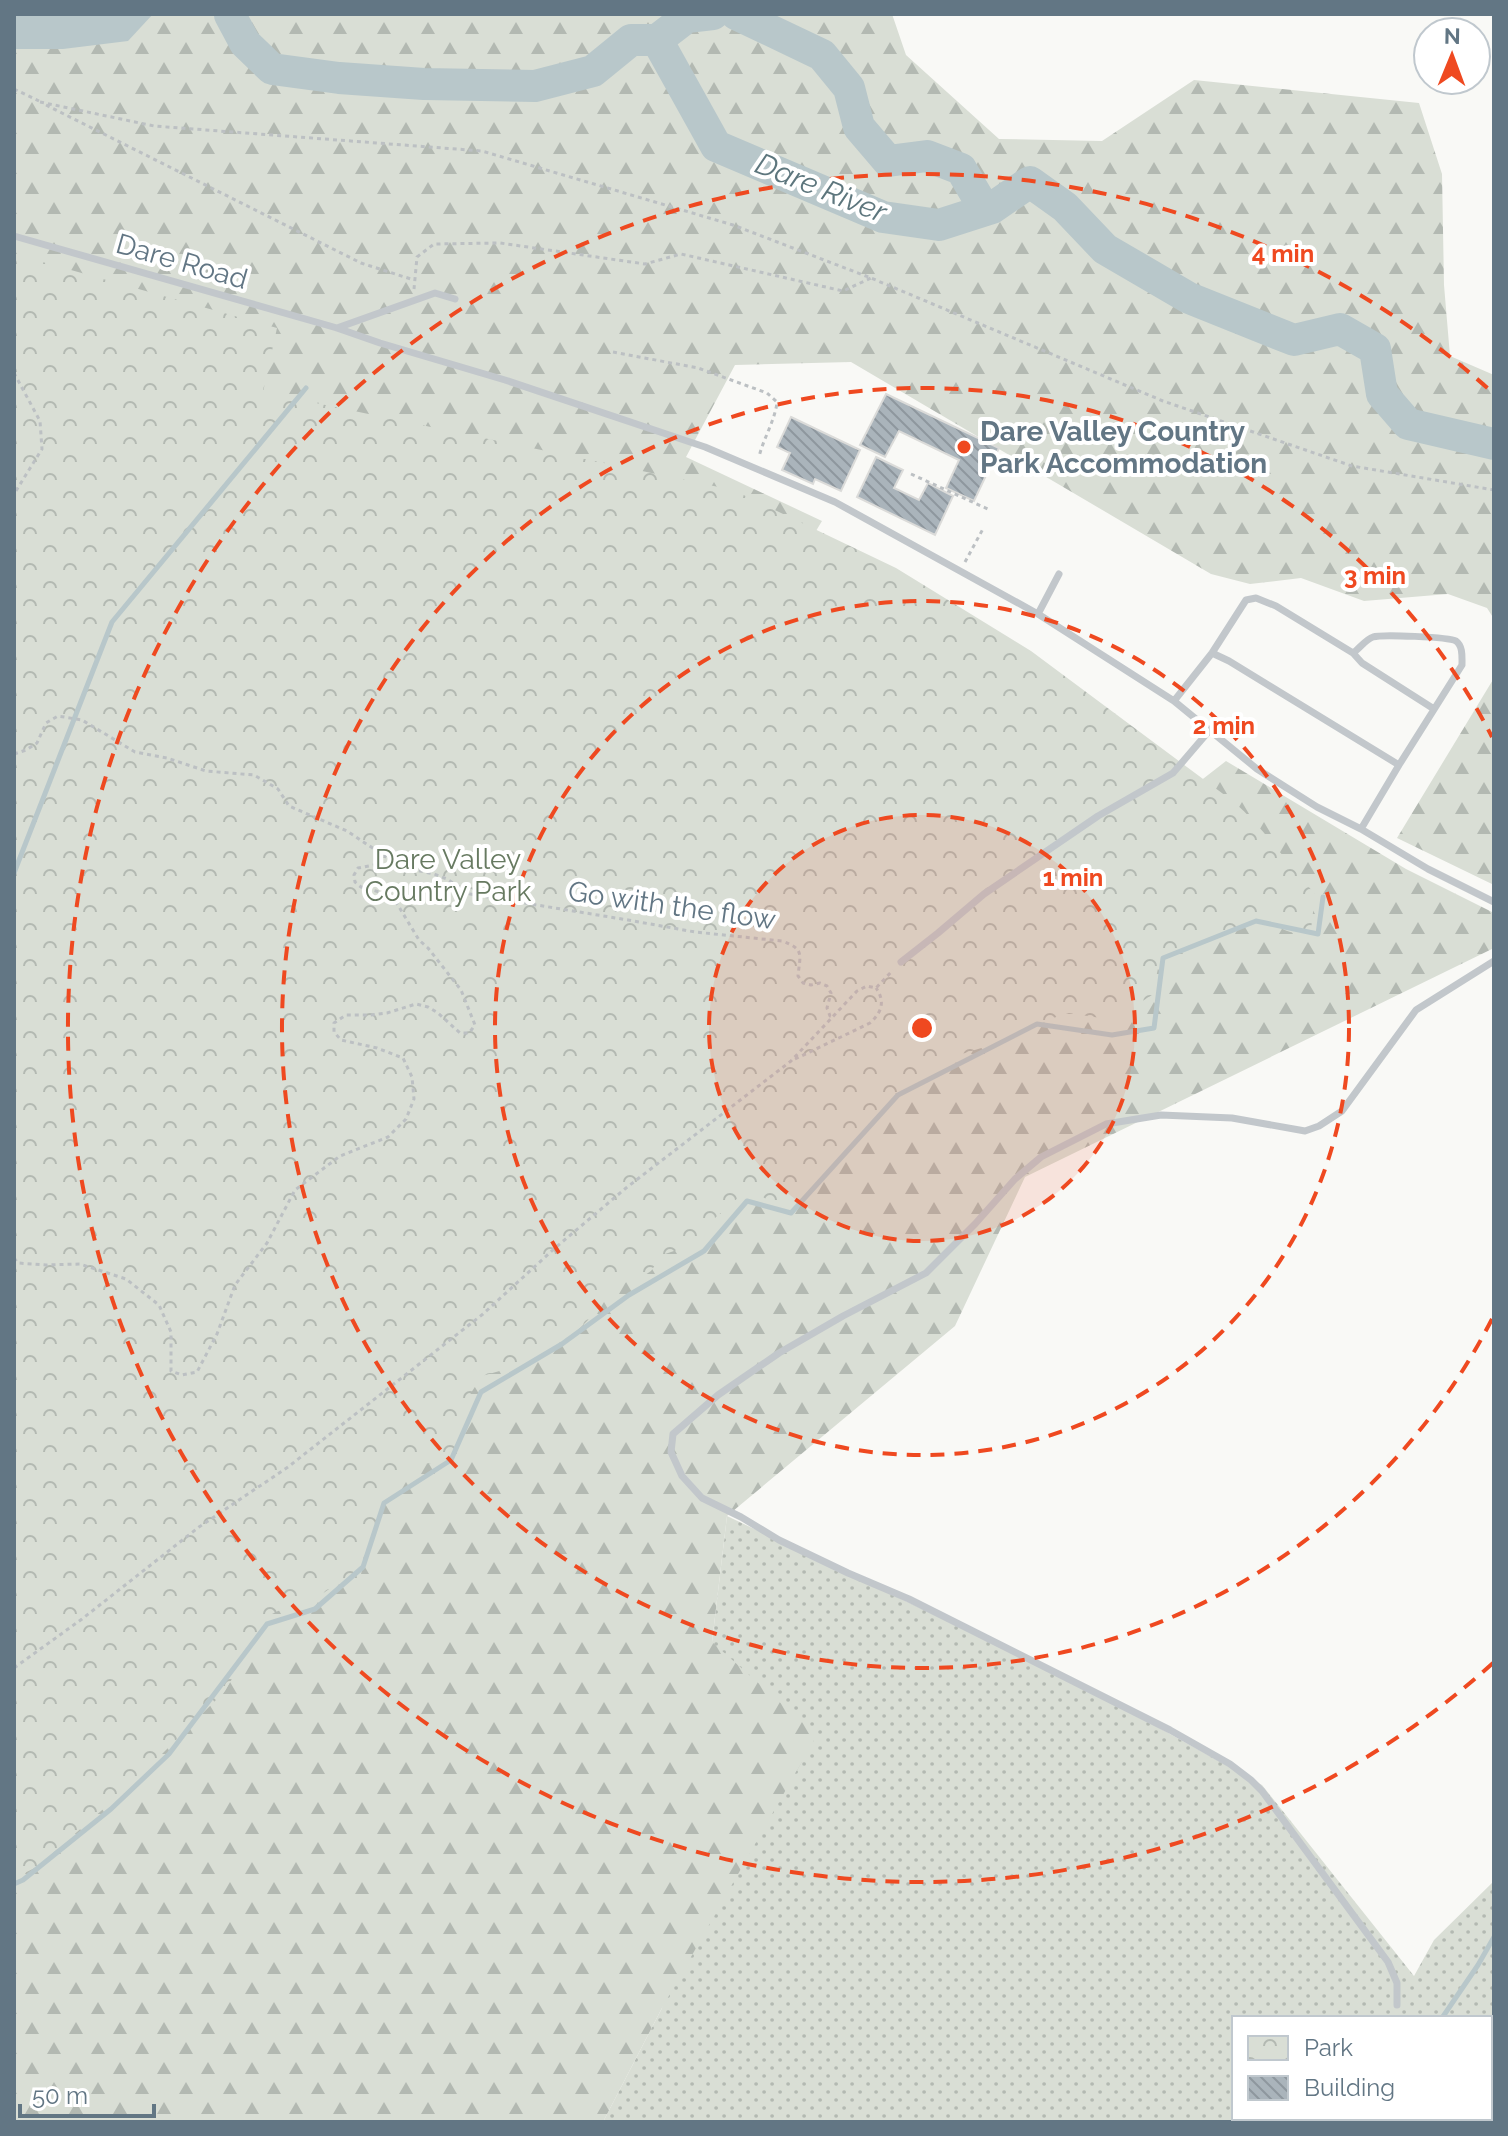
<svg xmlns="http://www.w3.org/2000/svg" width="1508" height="2136" viewBox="0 0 1508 2136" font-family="Raleway,sans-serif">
	<defs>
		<pattern id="grass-dots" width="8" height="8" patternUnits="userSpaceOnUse" patternTransform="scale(2)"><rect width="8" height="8" fill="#d9ded5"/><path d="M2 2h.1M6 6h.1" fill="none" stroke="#b3b9b2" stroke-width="1.8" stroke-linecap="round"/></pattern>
		<pattern id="forest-firs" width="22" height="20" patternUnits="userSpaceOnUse" patternTransform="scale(2)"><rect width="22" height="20" fill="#d9ded5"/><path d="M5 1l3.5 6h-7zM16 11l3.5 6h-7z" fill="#b3b9b2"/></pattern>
		<pattern id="park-crowns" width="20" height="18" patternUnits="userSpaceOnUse" patternTransform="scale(2)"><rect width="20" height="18" fill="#d9ded5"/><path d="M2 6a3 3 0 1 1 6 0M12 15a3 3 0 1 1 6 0" fill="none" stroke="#b3b9b2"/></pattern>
		<pattern id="building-back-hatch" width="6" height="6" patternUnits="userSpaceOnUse" patternTransform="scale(2)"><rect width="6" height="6" fill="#aab4bb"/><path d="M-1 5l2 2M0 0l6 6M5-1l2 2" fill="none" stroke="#8e979e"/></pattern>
	</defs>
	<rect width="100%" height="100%" fill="#f9f9f6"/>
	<path fill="url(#grass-dots)" fill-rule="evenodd" d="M727 1516 1078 1683 1262 1785 1414 1976 1434 1940 1494 1881V2122H603L662 2008 712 1642ZM1234 2018H1490V2118H1234Z"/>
	<path fill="url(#forest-firs)" d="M14 14H892L906 55 999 139 1102 141 1194 80 1419 103 1442 174 1444 285 1450 356 1494 375V619L1487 608 1448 594 1364 601 1301 578 1250 584 1211 574 851 362 735 365 686 457 822 521 635 830 14 844Z
		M1494 678V885L1397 838Z
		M1226 761 1406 869 1494 913V948L1025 1177 955 1326 727 1516 712 1642 817 1735 662 2008 603 2122H14V1860L340 1450Z"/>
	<path fill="url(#park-crowns)" d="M14 254 277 328 263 392 733 490 896 568 1031 651 1234 802C1265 829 1287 864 1315 894L1311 930C1281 942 1274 913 1249 914L1242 926 1160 960 1152 995 1113 1020 1069 1013 1028 1026 1001 1042 939 1061 926 1073 895 1094 882 1107 871 1125 815 1168 794 1196 796 1202 794 1206 783 1209 758 1194 750 1193 739 1197 715 1218 713 1231 703 1247 680 1249 662 1255 651 1271 645 1275 637 1276 626 1282 598 1303 588 1320 571 1337 550 1343 522 1362 503 1370 482 1376 469 1396 468 1411 462 1437 456 1450 447 1460 410 1467 394 1482 381 1506 361 1574 355 1582 335 1585 306 1605 278 1611 268 1616 225 1691 158 1758 153 1771 146 1781 137 1788 117 1797 37 1867 14 1878Z"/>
	<path fill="#b8c7ca" d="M14 14H153L128 41 63 49H15Z"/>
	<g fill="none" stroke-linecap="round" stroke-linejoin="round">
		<path stroke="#b8c7ca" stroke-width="5" d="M14 873 112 622 306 388
			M14 1884 23 1880 111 1809 169 1754 267 1624 315 1609 363 1567 384 1503 451 1460 481 1392 562 1344 629 1295 704 1251 747 1201 791 1213 898 1095 1037 1024 1112 1035 1154 1028 1163 958 1256 921 1318 934 1323 897
			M1442 2018 1478 1965 1494 1937
			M1371 2122 1374 2118"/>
		<path stroke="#b8c7ca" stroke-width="32" d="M736 14 822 55 849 88 859 127 888 161 927 156 961 169 985 210
			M230 15 245 43 272 69 339 78 424 84 535 86 593 71 631 40H657L716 146 883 217 939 225 992 208 1030 182 1065 207 1105 249 1189 298 1294 340 1340 329 1375 349 1382 394 1408 424 1494 444
			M657 40 687 17 713 14"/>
	</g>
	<path fill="url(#building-back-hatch)" stroke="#dbdbd9" stroke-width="2" d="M886 394 999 448 974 501 946 488 959 460 899 431 885 457 860 445Z
		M791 417 860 450 841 491 815 479 813 484 782 470 790 453 777 447Z
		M876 457 903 470 894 488 919 500 928 483 953 496 935 535 857 497Z"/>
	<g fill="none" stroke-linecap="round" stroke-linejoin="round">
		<path stroke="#bcc0c3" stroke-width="3" stroke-dasharray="4 4" stroke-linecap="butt" d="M14 89 39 101
			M40 102 154 126 482 151 733 225 871 278 1163 401 1352 466 1494 490
			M46 105 361 263 414 280
			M414 289 417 257 434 244 500 243 645 264 681 254 843 291 871 278
			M613 352 698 368 767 393 777 402C775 421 763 439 759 457
			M14 373 40 421 42 449 14 494
			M911 474 990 510
			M965 562 984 527
			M14 754 26 750 37 743 46 723 58 716 82 720 135 752 167 758 206 771 254 775 278 789 289 806 347 831 401 867 434 874 447 879 470 894 628 920 695 932 782 941C805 949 800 955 798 976L803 983 811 985 820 983 827 986 831 993 827 1008 830 1016 833 1017
			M795 1059 870 1023C881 1013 886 1002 876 988
			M14 1258 18 1263 46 1265 80 1264 126 1279 159 1305 171 1332V1371L182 1375 197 1372 217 1334 235 1285 267 1243 295 1190 340 1156 388 1137 406 1119 414 1099 412 1077 403 1058 377 1048 341 1040 334 1032V1023L346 1015H370L387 1013 416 1004 428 1007 438 1013 460 1033H469L475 1025 461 990 428 948 419 940 396 902 387 894 361 887 355 882 354 875 358 868 379 864 401 867
			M14 1668 82 1619 199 1527 288 1467 483 1314 555 1248 626 1188 791 1061 857 991 867 986 876 988 893 970"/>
		<path stroke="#c2c7cb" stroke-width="7" d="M14 236 337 328 380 343 505 380 705 447 835 502 1038 614 1174 701 1257 769 1317 807 1361 829 1428 869 1494 902
			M337 328 435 293 455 299
			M1038 614 1059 574
			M1212 653 1229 661 1399 765
			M1353 653C1359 649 1366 639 1373 637 1381 634 1449 637 1456 641 1463 646 1462 657 1462 665L1399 765 1361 829
			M1174 701 1212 653 1246 600 1256 598 1276 606 1353 653 1362 663 1434 709
			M901 962 938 933 984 894 1098 816 1173 773 1209 731
			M1397 2005V1983L1388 1962 1262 1791 1251 1780 1230 1764 1170 1730 909 1599 848 1573 779 1540 741 1517 702 1498 682 1476 671 1452 673 1434 718 1395 779 1353 843 1316 926 1273 975 1224 1015 1179 1041 1157 1106 1124 1161 1115 1232 1118 1305 1131 1319 1126 1342 1111 1416 1010 1494 961"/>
	</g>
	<circle cx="922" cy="1028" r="213" fill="#ef4920" fill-opacity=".12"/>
	<g fill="none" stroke="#ef4920" stroke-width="4" stroke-dasharray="14 10">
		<circle cx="922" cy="1028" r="213"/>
		<circle cx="922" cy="1028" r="427"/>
		<path d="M1492 1319A640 640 0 1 1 1492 737"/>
		<path d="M1493 1663A854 854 0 1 1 1493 393"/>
	</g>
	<circle fill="#ef4920" stroke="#fff" stroke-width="3" cx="964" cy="447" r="8"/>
	<g text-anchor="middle" stroke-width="8" stroke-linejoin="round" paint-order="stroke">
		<g font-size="28" fill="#627684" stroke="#fff">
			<text transform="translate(182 261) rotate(16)" y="10">Dare Road</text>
			<text transform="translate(672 905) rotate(8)" y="10">Go with the flow</text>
		</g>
		<g font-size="28" font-weight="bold" fill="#627684" stroke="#fff" text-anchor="start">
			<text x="980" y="441">Dare Valley Country<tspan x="980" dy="32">Park Accommodation</tspan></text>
		</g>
		<g font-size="28" fill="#677a61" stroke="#fff">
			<text x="448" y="869">Dare Valley<tspan x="448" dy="32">Country Park</tspan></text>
		</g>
		<g font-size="30" font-style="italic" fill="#5d767d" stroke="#fff">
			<text transform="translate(821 188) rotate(22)" y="10">Dare River</text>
		</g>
	</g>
	<circle cx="922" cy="1028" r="12" fill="#ef4920" stroke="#fff" stroke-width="4"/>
	<g font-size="24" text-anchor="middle" font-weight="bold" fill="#ef4920" stroke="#fff" stroke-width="8" stroke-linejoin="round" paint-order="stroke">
		<text x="1283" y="262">4 min</text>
		<text x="1375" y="584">3 min</text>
		<text x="1224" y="734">2 min</text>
		<text x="1073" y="886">1 min</text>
	</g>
	<rect width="1508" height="2136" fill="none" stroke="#627684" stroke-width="32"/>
	<rect x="1232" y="2016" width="260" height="104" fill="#ffffff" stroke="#c0c8ce" stroke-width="2"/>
	<rect x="1248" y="2036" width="40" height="24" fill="url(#park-crowns)" stroke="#c0c8ce" stroke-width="2"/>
	<text x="1304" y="2056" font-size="24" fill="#627684">Park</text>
	<rect x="1248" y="2076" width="40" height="24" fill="url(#building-back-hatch)" stroke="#c0c8ce" stroke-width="2"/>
	<text x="1304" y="2096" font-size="24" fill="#627684">Building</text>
	<g transform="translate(1452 56) rotate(1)"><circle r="38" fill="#ffffff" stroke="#c0c8ce" stroke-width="2"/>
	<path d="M0-6L14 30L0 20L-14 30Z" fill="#ef4920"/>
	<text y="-12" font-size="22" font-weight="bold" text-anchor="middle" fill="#627684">N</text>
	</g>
	<path d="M20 2104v12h134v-12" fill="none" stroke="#627684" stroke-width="4"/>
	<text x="32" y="2104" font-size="24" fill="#627684" stroke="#ffffff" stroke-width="6" paint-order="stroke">50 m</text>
</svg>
